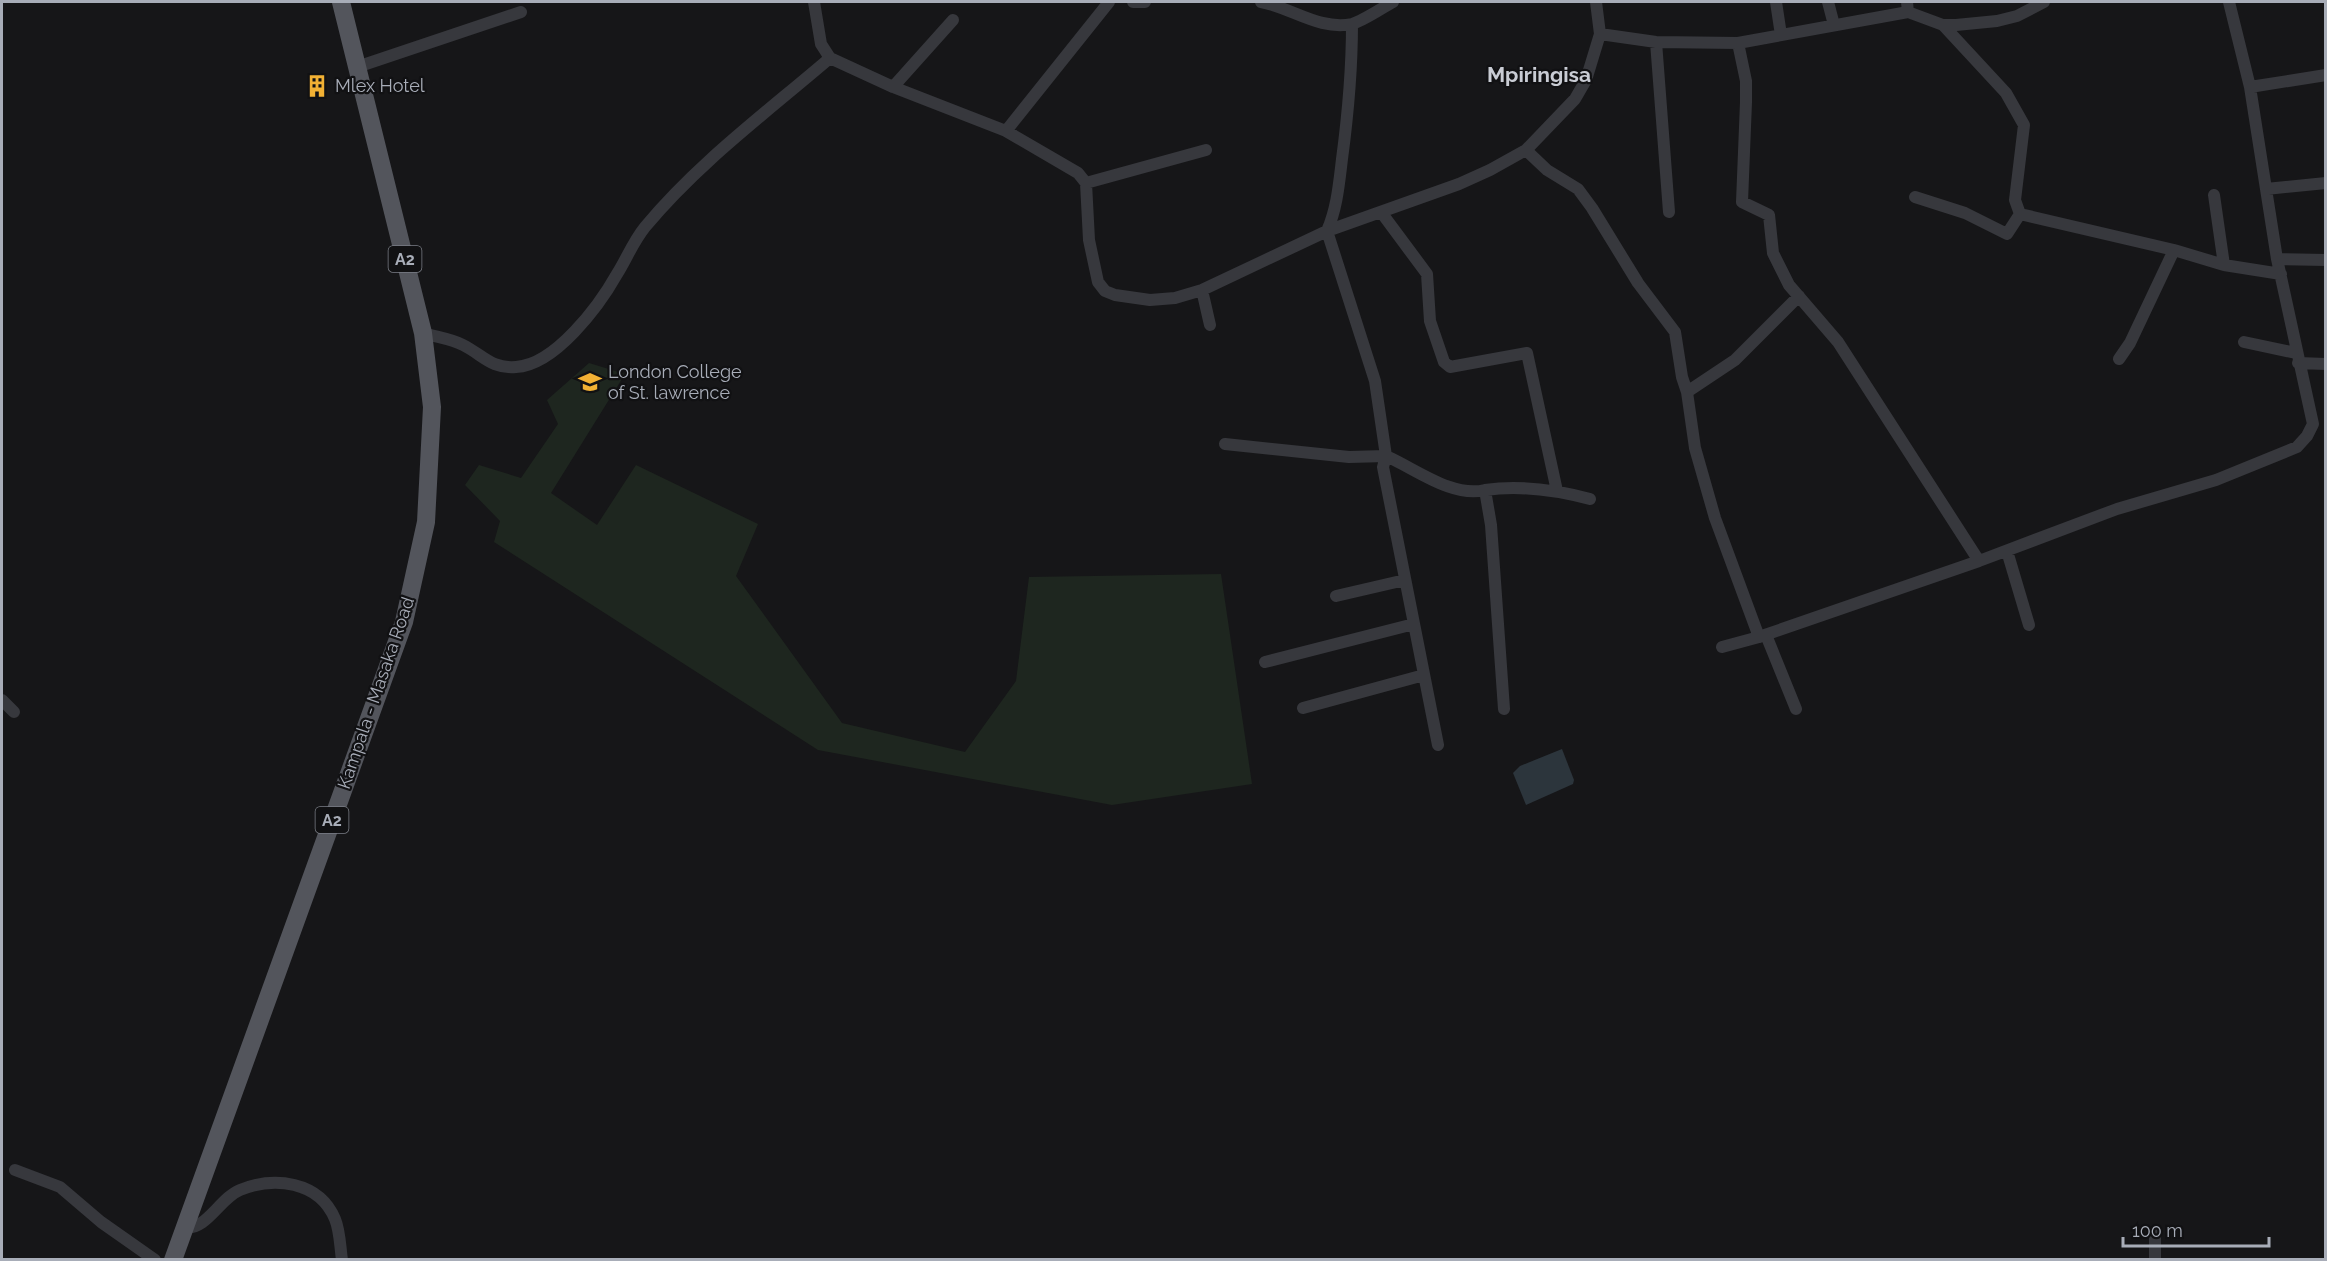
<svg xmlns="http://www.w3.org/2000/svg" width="2327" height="1261" viewBox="0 0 2327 1261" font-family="Raleway,sans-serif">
	<rect width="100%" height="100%" fill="#161618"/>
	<path fill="#1e261f" d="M589 363 625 374 551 493 597 525 636 465 758 524 736 576 842 723 965 752 1016 681 1029 577 1221 574 1252 784 1112 805 818 750 494 542 500 521 465 485 479 465 521 478 558 424 547 400Z"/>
	<path fill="#2c353c" d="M1562 749 1574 780 1573 784 1526 805 1513 773 1520 766Z"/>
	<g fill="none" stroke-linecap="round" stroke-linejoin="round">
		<path stroke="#37383d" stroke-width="12" d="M814 2 821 44 830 58
			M1133 2H1145
			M1261 2C1290 7 1320 31 1352 24 1363 21 1382 8 1393 2
			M1596 2 1600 34
			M1776 2 1781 35
			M1828 2 1834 25
			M1908 12 1943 25H1956L1997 21 2017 16 2044 2
			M1352 24C1352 69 1348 114 1342 159 1339 184 1337 208 1327 231L1375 381 1386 456C1416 469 1452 498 1485 490L1491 525 1504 709
			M1943 25 2006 93 2024 125 2015 200 2020 214
			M1656 42 1669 212
			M1738 43 1746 81V102L1742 202 1769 215 1773 253 1789 285 1838 342 1979 561
			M357 67 521 12
			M893 87 953 20
			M2250 87 2326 75
			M1006 131 1109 2
			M1526 150 1547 170 1578 189 1592 208 1638 283 1675 332 1682 377 1687 392 1695 448 1715 518 1759 637
			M1086 183 1206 150
			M2266 189 2326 183
			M2214 195 2224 265
			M1915 197 1965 213 2007 234 2020 214
			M1381 212 1427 274 1430 321 1444 362 1450 367 1527 353 1557 491
			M2020 214 2174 250 2224 265 2281 274
			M2277 259 2326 260
			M1202 290 1210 325
			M423 333C436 337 452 339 463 345 483 355 491 369 516 367 555 365 599 306 617 274 627 258 633 242 645 227 698 163 767 112 830 58L893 87 1006 131 1078 173 1086 183 1089 240 1098 282 1105 291 1115 295 1150 300 1175 298 1202 290 1327 231 1459 184 1490 170 1526 150 1575 99 1586 80 1600 34 1656 42 1738 43 1908 12 1907 2
			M2244 342 2296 353
			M2119 359 2130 343 2174 250
			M2298 363 2326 364
			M1687 392 1735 360 1799 296
			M1225 444 1349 457 1386 456 1383 467 1438 745
			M1485 490C1520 485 1556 490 1590 499
			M2007 551 2029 625
			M1336 596 1405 580
			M1766 635 1796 709
			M1722 647 1759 637 1979 561 2117 509 2216 480 2297 447 2307 436 2313 424 2277 259 2250 87 2229 2
			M1265 662 1414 624
			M2 700 14 712
			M1303 708 1424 675
			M15 1170 60 1187 101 1222 155 1260
			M185 1227C206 1231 220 1198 240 1190 274 1176 319 1181 335 1219 340 1231 340 1246 342 1260
			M2155 1260V1235"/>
		<path stroke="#53555c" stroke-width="18" d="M173 1260 404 622 426 522 432 407 423 333 341 2"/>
	</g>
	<defs>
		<g id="building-bare" transform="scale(1.8)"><path d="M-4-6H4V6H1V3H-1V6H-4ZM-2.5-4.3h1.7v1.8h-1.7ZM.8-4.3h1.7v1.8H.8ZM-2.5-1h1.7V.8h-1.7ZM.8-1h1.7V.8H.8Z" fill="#f2b134" stroke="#111113" stroke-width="2.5" paint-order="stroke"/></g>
		<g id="school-bare" transform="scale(1.8)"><path d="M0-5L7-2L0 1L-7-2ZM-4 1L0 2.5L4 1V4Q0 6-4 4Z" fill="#f2b134" stroke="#111113" stroke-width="2.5" paint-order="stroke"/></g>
	</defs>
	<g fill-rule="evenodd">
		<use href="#building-bare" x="317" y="86"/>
		<use href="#school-bare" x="590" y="382"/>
	</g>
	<g text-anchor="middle" stroke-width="4.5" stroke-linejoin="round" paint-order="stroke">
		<g fill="#111113" stroke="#7b7e86" stroke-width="1.5">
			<rect x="388.5" y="246" width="33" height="26" rx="4.5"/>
			<rect x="315.5" y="807" width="33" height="26" rx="4.5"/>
		</g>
		<g font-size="16" font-weight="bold" fill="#a8adb8">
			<text x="405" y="265">A2</text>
			<text x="332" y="826">A2</text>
		</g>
		<g font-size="18" fill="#a8adb8" stroke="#111113" text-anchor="start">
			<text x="335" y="92">Mlex Hotel</text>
			<text x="608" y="378">London College<tspan x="608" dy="21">of St. lawrence</tspan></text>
		</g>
		<g font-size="18" fill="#a8adb8" stroke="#111113">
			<text transform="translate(376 693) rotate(-71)" y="6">Kampala - Masaka Road</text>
		</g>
		<g font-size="21" font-weight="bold" fill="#c9ccd4" stroke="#111113">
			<text x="1539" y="82">Mpiringisa</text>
		</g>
	</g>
	<rect width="2327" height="1261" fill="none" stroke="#a8adb8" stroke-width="6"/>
	<path d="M2123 1237v9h146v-9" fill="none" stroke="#a8adb8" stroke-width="3"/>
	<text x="2132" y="1237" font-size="18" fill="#a8adb8" stroke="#111113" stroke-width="4.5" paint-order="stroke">100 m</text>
</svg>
